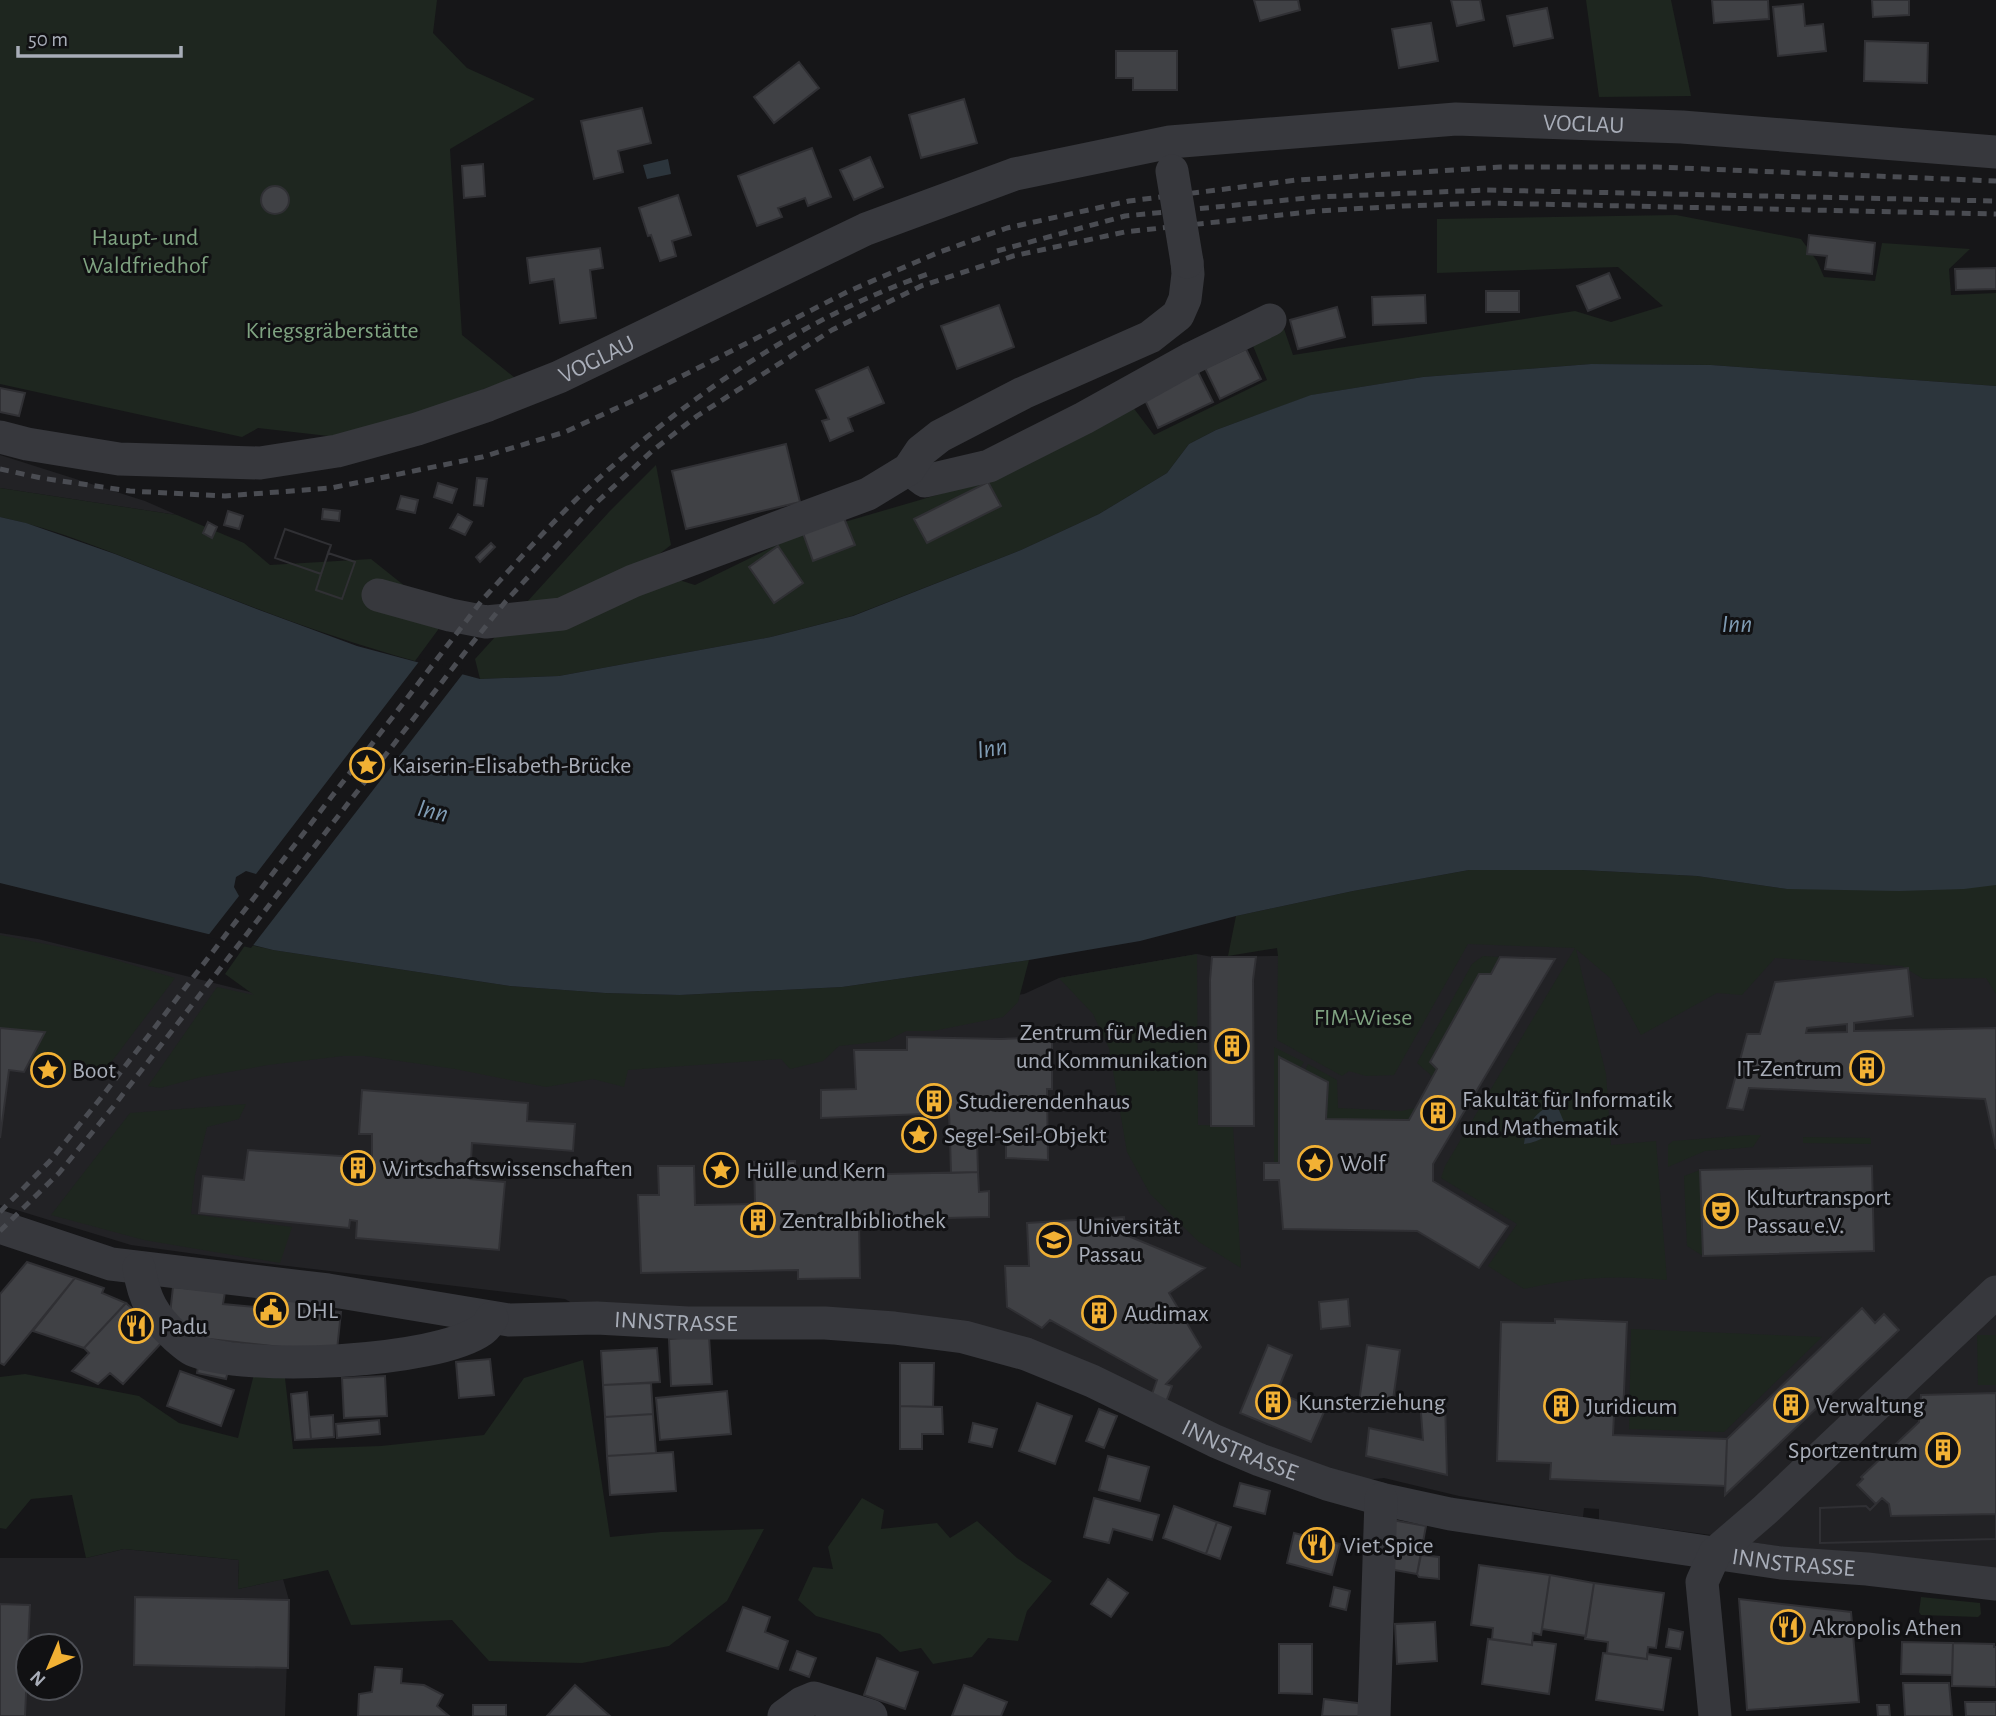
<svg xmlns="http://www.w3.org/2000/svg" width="1996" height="1716" viewBox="0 0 1996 1716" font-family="'Alegreya Sans',sans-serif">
	<rect width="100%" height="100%" fill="#161618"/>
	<path fill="#222225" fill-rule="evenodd" d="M0 455 145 501 177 515 0 488Z
		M1529 903 1996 920V1584L1711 1535 1599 1520V1509L1584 1508 1583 1517 1459 1496 1384 1478 1327 1484 1026 1354 597 1318 565 1299 254 1262 131 1245 0 1205V933L38 939 270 997 827 1016 1024 994 1059 978 1197 954 1212 957 1278 956Z
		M124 1549 239 1560 238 1589 283 1579 289 1600 285 1716H0V1558H86ZM28 1646H70V1688H28Z"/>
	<path fill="#1e261f" d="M0 0H437L433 33 467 68 535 99 450 149 462 335 515 378 346 438 258 428 242 437 0 384Z
		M1586 0H1671L1691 96 1599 97Z
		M1676 215 1801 239 1817 261 1824 277 1875 281 1882 243 1970 249 1949 269 1951 295 1996 293V386L1711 365 1591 364 1423 377 1312 395 1216 430 1189 444 1167 473 1099 514 1021 550 852 616 771 637 559 676 480 679 475 659 609 512 656 465 671 545 641 568 695 585 793 537 954 490 1132 406 1154 435 1267 380 1251 341 1283 326 1293 355 1575 311 1611 322 1663 306 1618 267 1437 273V219Z
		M0 488 177 515 244 543 270 565 371 559 446 619 415 661C330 638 249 606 167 574 113 553 57 529 0 517Z
		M1469 870H1582L1697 876 1787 889 1996 883V994L1986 978 1923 979 1902 966 1775 958 1742 995 1717 993 1641 1035 1610 978 1576 949 1606 1074 1611 1145 1656 1141 1667 1280C1614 1275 1575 1277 1524 1289L1488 1266 1517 1224 1441 1178 1445 1166 1575 948 1468 944 1394 1075 1366 1076 1349 1071 1342 1076 1277 1040 1278 956 1277 948 1228 956 1236 916 1353 891Z
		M0 935 96 954 175 978 103 1073 83 1070 55 1077 28 1063 45 1032 0 1028Z
		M246 944 273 950 510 986 605 993 680 995 842 987 1029 960 1018 1002 1003 1017 933 1031H906L886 1041 839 1046 823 1061 790 1069 781 1059 628 1070 624 1087 593 1079 546 1087 455 1069 365 1056H343L268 1065 201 1077 160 1088 148 1086 217 987 254 995 225 974Z
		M1197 954 1198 1125 1233 1126 1241 1268 1199 1242 1150 1194 1127 1152 1109 1048 1093 1014 1059 978Z
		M1483 956 1500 957 1491 974 1479 975 1430 1062 1437 1069 1433 1077 1417 1063 1472 964Z
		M1274 1047 1304 1062 1300 1068 1279 1058V1163H1274Z
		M1308 1064 1337 1080 1338 1108 1401 1111 1416 1108 1409 1120 1326 1119 1328 1083 1305 1071Z
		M246 1104 239 1119 207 1127 195 1175 191 1214 292 1227 280 1263 144 1240 51 1215 130 1113Z
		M1750 1135H1761L1753 1147 1705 1151 1668 1167V1145L1673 1141Z
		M1803 1137 1871 1138V1144L1803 1143Z
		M1700 1170 1703 1256 1687 1246 1684 1176Z
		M1631 1329 1822 1337 1724 1432 1629 1429Z
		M1977 1335H1996V1385H1978Z
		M583 1360 610 1537 661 1532 764 1529 727 1601 669 1646 582 1663 489 1661 452 1620 351 1625 328 1570 238 1589 239 1560 124 1549 86 1558 72 1495 31 1499 6 1529 0 1528V1377L25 1374 139 1396 179 1423 238 1438 254 1374 285 1378 293 1449 381 1446 484 1435 524 1378Z
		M862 1498 884 1510 881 1529 937 1523 950 1538 977 1521 1017 1558 1052 1581 1027 1611 1018 1641 988 1638 972 1657 933 1664 921 1648 900 1652 880 1634 816 1616 798 1600 813 1567 833 1569 828 1547Z
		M1921 1597 1980 1603 1981 1614 1978 1617 1921 1615 1919 1612Z"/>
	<path fill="#2c353c" d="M668 159 671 174 647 179 643 165Z
		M1591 364 1711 365 1996 386V885L1964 889 1899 891 1787 889 1697 876 1582 870H1469L1353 891 1236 916 1140 941 1029 960 842 987 680 995 605 993 510 986 273 950 0 883V517L26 523 115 554 262 611 357 646 480 679 559 676 771 637 853 616 1021 550 1099 514 1167 473 1189 444 1216 430 1311 395 1423 377Z
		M1556 1103 1564 1122C1552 1133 1541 1142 1524 1144 1526 1124 1537 1110 1556 1103Z"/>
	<path fill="#161618" d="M421 659 465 671 251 948 207 937 239 896 234 887 236 877 246 871 256 874Z"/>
	<path fill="#404145" stroke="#303034" stroke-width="2" fill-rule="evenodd" d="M1254 0H1298L1300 10 1260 21Z
		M1451 0H1480L1484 20 1457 26Z
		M1712 0H1768L1769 19 1714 23Z
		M1872 0H1909V15L1873 17Z
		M1803 4 1805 26 1823 24 1826 51 1778 56 1773 7Z
		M1547 8 1553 38 1514 46 1507 16Z
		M1431 23 1438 61 1399 68 1392 29Z
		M1865 41 1928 43 1927 83 1864 81Z
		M1116 51H1177V90H1133V78H1116Z
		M799 62 819 88 774 123 754 97Z
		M964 99 977 143 921 158 909 115Z
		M642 108 651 143 618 151 623 172 594 179 581 121Z
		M812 148 831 197 808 206 805 198 778 208 782 217 757 226 738 176Z
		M870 157 883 187 854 200 840 170Z
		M483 164 485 196 464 198 462 166Z
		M261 200a14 14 0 1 1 28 0a14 14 0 1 1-28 0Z
		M678 195 691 235 672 241 676 256 660 261 651 235 648 236 639 208Z
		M1809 235 1875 243 1872 274 1825 269 1827 256 1807 254Z
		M600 248 603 268 590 270 596 318 560 323 554 279 530 283 527 258Z
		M1996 268V289L1956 290 1955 269Z
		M1609 273 1620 298 1588 311 1577 286Z
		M1486 291H1519V312H1486Z
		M1425 295 1426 323 1373 325 1372 297Z
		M999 305 1014 347 957 369 941 326Z
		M1337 307 1345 337 1298 349 1290 320Z
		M1246 349 1261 379 1220 399 1205 368Z
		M868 367 884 403 848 418 853 431 830 441 822 421 829 419 816 390Z
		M1198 372 1213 402 1158 428 1144 398Z
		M0 388 25 393 19 416 0 412Z
		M786 444 800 502 686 529 672 471Z
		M477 478 487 479 483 506 474 505Z
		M988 482 1001 506 927 543 914 519Z
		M438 483 457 489 452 503 434 497Z
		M401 496 418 500 415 513 397 509Z
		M323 509 340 511 339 521 322 519Z
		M228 511 243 516 239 529 224 525Z
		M458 514 472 522 465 535 450 528Z
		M844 518 855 545 813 561 803 533Z
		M208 522 217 527 212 538 203 533Z
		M285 529 331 545 328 553 355 562 342 599 316 590 321 574 275 558Z
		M285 529 331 545 321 574 275 558Z
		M491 543 495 547 480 562 476 557Z
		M778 546 803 583 774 603 749 567Z
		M328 553 355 562 342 599 316 590Z
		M1212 957H1256L1253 980 1254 1126H1211L1210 980Z
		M1500 957 1555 959 1433 1164V1181L1508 1226 1479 1268 1417 1231 1283 1229 1279 1180H1264V1163H1279V1057L1328 1082 1326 1119 1409 1120 1437 1069 1430 1062 1479 974H1491Z
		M1908 968 1913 1016 1854 1023V1031L1996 1028V1149L1985 1099 1749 1088 1743 1110 1727 1108 1747 1034H1760L1775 982ZM1847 1024V1032L1806 1033 1807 1028Z
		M0 1028 45 1032 24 1072 9 1070 0 1138Z
		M907 1037 1001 1039 1052 1037V1089H1047L1048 1160 1006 1158V1139H950L949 1113 821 1118V1090L856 1089 854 1050H907Z
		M362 1090 528 1103 527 1121 575 1124 573 1151 472 1143 470 1179 505 1182 499 1250 356 1238 357 1221 350 1220 349 1228 199 1213 203 1176 244 1180 248 1150 372 1158V1134H359Z
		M950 1139H977L978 1172 951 1173Z
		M795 1161V1176L978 1172 979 1192 989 1191V1217L859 1220 860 1278 798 1279V1270L641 1273 638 1195H659L658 1166H694L695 1205 755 1204 754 1162Z
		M1872 1166 1874 1251 1703 1256 1700 1170Z
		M1124 1217 1126 1235 1205 1268 1169 1293 1201 1347 1166 1384 1172 1386 1166 1402 1151 1397 1157 1380 1050 1320 1042 1328 1007 1307 1005 1266H1029L1027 1223Z
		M27 1262 75 1278 4 1365 0 1363V1294Z
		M75 1278 104 1288 102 1293 126 1303 84 1348 33 1331Z
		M173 1287 225 1292 223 1304 255 1307 257 1296 305 1301 304 1309 341 1312 337 1350 299 1349 200 1338 201 1326 169 1323Z
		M1348 1299 1350 1326 1321 1329 1319 1302Z
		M126 1303 165 1339 123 1384 110 1373 98 1384 72 1371 89 1353 84 1348Z
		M1862 1308 1875 1323 1884 1314 1899 1330 1725 1495 1727 1439Z
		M1555 1319 1627 1322 1623 1414H1614L1613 1435 1727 1439 1725 1486 1550 1479 1551 1463 1497 1461 1501 1322 1555 1323Z
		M709 1336 712 1384 671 1386 669 1339Z
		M1268 1345 1292 1355 1277 1392 1324 1412 1311 1442 1240 1413Z
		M1367 1345 1400 1350 1392 1407 1359 1402Z
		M657 1348 660 1382 603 1385 601 1351Z
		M490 1359 494 1395 459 1398 456 1362Z
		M199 1361 229 1367 226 1379 197 1373Z
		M900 1363H934L933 1407 900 1406Z
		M180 1371 234 1390 221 1426 167 1406Z
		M385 1376 387 1416 344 1418 342 1378Z
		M651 1383 653 1414 605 1417 603 1385Z
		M727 1391 731 1434 660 1440 656 1398Z
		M307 1392 311 1439 295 1440 291 1394Z
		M1996 1393V1539L1820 1543V1508L1866 1506 1870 1510 1876 1504 1857 1485 1863 1479 1861 1477 1919 1422 1921 1395Z
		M1420 1400H1445L1447 1475 1366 1456 1369 1428 1423 1440Z
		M1037 1403 1072 1416 1055 1464 1019 1451Z
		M900 1406 942 1407 943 1434H922V1449H900Z
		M1099 1409 1117 1416 1104 1448 1086 1441Z
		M653 1414 656 1453 607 1456 605 1417Z
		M333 1415 334 1437 311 1439 309 1417Z
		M379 1420 380 1434 337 1438 336 1424Z
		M973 1423 997 1429 992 1447 969 1442Z
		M673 1452 676 1491 610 1495 607 1456Z
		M1108 1456 1149 1467 1140 1501 1099 1490Z
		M1240 1483 1270 1491 1265 1514 1234 1506Z
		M1094 1498 1159 1515 1152 1540 1113 1529 1109 1543 1084 1537Z
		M1882 1498 1889 1504 1891 1516 1996 1514V1539L1820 1543V1508L1866 1506 1870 1510Z
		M1174 1506 1217 1522 1206 1554 1163 1538Z
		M1392 1520 1426 1526 1417 1574 1383 1568Z
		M1217 1522 1231 1527 1220 1559 1206 1554Z
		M1294 1533 1340 1544 1332 1575 1287 1563Z
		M1421 1555 1439 1557V1579L1419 1577 1417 1574Z
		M1479 1565 1550 1575 1541 1635 1533 1633 1532 1645 1492 1639 1493 1628 1471 1625Z
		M1550 1575 1594 1583 1586 1636 1542 1629Z
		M1108 1579 1128 1593 1111 1617 1091 1604Z
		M1594 1583 1664 1593 1656 1648 1648 1647 1647 1659 1607 1653 1608 1642 1585 1639Z
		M1334 1587 1350 1591 1346 1610 1330 1606Z
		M135 1597 289 1600 288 1668 134 1665Z
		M1739 1599 1851 1612 1859 1702 1747 1710Z
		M0 1604 30 1605 25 1716H0Z
		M743 1607 770 1617 765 1632 788 1641 778 1669 727 1651Z
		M1435 1622 1437 1661 1397 1664 1395 1624Z
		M1669 1629 1683 1632 1680 1649 1666 1647Z
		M1488 1639 1532 1645V1641L1556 1644 1549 1694 1482 1684Z
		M1902 1642 1953 1643 1952 1675 1901 1674Z
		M1953 1643 1994 1644V1647H1996V1687L1952 1686Z
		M1279 1644H1312V1694L1279 1693Z
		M797 1651 816 1658 809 1677 790 1670Z
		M1603 1653 1647 1659V1654L1671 1658 1663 1710 1596 1700Z
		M877 1658 918 1672 905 1709 864 1695Z
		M375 1667 402 1669 401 1683 424 1685 443 1695 437 1706 449 1716H358L359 1694 372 1692Z
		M1903 1683H1949L1952 1716H1905Z
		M575 1685 610 1716H547Z
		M964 1685 1007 1702 1001 1716H952Z
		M1324 1699 1365 1704 1364 1716H1322Z
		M1965 1702H1996V1716H1966Z
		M473 1705H506V1716H473Z
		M1877 1705H1889L1890 1716H1878Z"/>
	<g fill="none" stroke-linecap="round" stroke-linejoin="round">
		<g stroke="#37383d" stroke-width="33">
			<path id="s1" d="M0 437 27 444 119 459 260 463 337 451 417 429 488 405 559 377 866 229 1015 174 1170 142 1456 119 1682 127 1996 152"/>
			<path d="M909 469 925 481 989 466 1084 418 1192 358 1270 320"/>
			<path d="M378 595 450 615 486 622 562 614 633 581 868 494 909 469 921 451 940 436 1023 393 1150 337 1178 315 1185 299 1188 274 1187 262"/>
			<path id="s2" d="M0 1227 111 1264 328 1290 509 1320 597 1318 688 1323H825L894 1328 964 1337 1026 1354 1092 1381 1215 1441 1260 1460 1327 1484 1381 1499 1450 1514 1781 1563 1867 1569 1996 1584"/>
			<path d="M139 1268C144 1299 153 1316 176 1337 181 1341 187 1347 193 1350 245 1372 436 1363 482 1330 487 1327 489 1322 492 1318"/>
			<path d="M784 1716 802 1703 814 1698 871 1716"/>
			<path d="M1374 1716 1381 1499"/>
			<path d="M1715 1716 1702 1582 1715 1553 1765 1510 1996 1292"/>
		</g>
		<path stroke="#4a4c52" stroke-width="5" stroke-dasharray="9 7" stroke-linecap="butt" d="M997 251 1125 216 1317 197 1487 190 1996 201
			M0 469 41 478 130 491 225 496 331 488 482 457 565 432 643 396 847 292 937 253 1007 228 1129 201 1297 180 1500 167H1657L1996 181
			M0 1212 50 1161 100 1099 483 599C517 562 550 524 586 490 684 399 801 318 928 274
			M0 1231 59 1173 113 1107 466 651 506 601 596 503 652 451 697 416 832 330 921 286 1013 256 1125 232 1317 211 1403 206 1487 203 1996 214"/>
		<path stroke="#37383d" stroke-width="33" d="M1172 171 1187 262"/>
	</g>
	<defs>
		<g id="sight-ring" transform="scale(1.75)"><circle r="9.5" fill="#111113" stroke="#f2b134" stroke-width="1.5"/><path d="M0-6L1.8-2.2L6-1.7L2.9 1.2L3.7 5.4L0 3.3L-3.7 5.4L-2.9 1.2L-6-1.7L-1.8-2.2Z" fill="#f2b134"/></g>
		<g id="building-ring" transform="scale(1.75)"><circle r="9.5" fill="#111113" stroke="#f2b134" stroke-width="1.5"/><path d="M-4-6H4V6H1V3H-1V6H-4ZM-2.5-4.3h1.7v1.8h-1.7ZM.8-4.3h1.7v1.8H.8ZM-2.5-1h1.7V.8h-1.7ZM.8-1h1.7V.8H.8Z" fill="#f2b134"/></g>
		<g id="theatre-ring" transform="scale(1.75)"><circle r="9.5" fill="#111113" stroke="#f2b134" stroke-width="1.5"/><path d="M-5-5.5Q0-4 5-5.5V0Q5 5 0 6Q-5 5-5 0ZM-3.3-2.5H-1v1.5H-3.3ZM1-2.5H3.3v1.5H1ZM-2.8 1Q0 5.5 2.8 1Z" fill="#f2b134"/></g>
		<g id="university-ring" transform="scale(1.75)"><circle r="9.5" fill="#111113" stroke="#f2b134" stroke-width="1.5"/><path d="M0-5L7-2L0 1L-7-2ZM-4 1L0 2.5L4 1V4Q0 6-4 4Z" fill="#f2b134"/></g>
		<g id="civic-ring" transform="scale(1.75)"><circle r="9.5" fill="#111113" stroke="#f2b134" stroke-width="1.5"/><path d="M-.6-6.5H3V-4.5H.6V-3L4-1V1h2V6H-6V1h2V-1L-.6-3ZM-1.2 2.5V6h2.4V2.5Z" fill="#f2b134"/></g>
		<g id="restaurant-ring" transform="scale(1.75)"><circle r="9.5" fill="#111113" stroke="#f2b134" stroke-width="1.5"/><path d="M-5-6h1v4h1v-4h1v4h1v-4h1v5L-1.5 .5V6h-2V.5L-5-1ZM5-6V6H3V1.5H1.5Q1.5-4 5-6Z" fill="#f2b134"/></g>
	</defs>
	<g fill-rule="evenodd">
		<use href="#sight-ring" x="367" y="765"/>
		<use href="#building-ring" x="1232" y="1046"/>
		<use href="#building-ring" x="1867" y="1068"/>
		<use href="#sight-ring" x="48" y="1070"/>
		<use href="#building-ring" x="934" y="1101"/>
		<use href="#building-ring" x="1438" y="1113"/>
		<use href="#sight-ring" x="919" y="1135"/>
		<use href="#sight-ring" x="1315" y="1163"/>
		<use href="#building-ring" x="358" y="1168"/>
		<use href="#sight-ring" x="721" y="1170"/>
		<use href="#theatre-ring" x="1721" y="1211"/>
		<use href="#building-ring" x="758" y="1220"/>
		<use href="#university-ring" x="1054" y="1240"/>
		<use href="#civic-ring" x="271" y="1310"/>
		<use href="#building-ring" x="1099" y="1313"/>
		<use href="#restaurant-ring" x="136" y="1326"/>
		<use href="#building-ring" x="1273" y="1402"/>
		<use href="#building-ring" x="1791" y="1405"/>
		<use href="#building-ring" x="1561" y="1406"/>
		<use href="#building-ring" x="1943" y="1450"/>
		<use href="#restaurant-ring" x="1317" y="1545"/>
		<use href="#restaurant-ring" x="1788" y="1627"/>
	</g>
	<g text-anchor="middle" stroke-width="6" stroke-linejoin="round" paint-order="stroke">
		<g font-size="24" fill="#a8adb8" stroke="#111113">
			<text dy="8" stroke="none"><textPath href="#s1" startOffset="1647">VOGLAU</textPath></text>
			<text dy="8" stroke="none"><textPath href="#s1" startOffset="616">VOGLAU</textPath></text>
			<text dy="8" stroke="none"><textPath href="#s2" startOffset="686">INNSTRASSE</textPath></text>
			<text dy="8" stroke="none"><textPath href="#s2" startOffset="1274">INNSTRASSE</textPath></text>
			<text dy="8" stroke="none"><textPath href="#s2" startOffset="1841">INNSTRASSE</textPath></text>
		</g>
		<g font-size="24" fill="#7fa381" stroke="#111113">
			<text x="145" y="245">Haupt- und<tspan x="145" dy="28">Waldfriedhof</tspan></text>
			<text x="332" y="338">Kriegsgräberstätte</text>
			<text x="1363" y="1025">FIM-Wiese</text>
		</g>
		<g font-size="24" fill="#a8adb8" stroke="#111113" text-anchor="start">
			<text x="392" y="773">Kaiserin-Elisabeth-Brücke</text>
			<text x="1208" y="1040" text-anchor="end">Zentrum für Medien<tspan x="1208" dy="28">und Kommunikation</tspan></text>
			<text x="1842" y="1076" text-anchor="end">IT-Zentrum</text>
			<text x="72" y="1078">Boot</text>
			<text x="1462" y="1107">Fakultät für Informatik<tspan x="1462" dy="28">und Mathematik</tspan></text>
			<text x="958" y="1109">Studierendenhaus</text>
			<text x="944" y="1143">Segel-Seil-Objekt</text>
			<text x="1340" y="1171">Wolf</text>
			<text x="382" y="1176">Wirtschaftswissenschaften</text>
			<text x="746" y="1178">Hülle und Kern</text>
			<text x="1746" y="1205">Kulturtransport<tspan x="1746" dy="28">Passau e.V.</tspan></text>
			<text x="782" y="1228">Zentralbibliothek</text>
			<text x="1078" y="1234">Universität<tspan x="1078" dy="28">Passau</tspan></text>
			<text x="296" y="1318">DHL</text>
			<text x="1124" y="1321">Audimax</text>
			<text x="160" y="1334">Padu</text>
			<text x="1298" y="1410">Kunsterziehung</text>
			<text x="1816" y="1413">Verwaltung</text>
			<text x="1586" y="1414">Juridicum</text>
			<text x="1918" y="1458" text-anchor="end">Sportzentrum</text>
			<text x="1342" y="1553">Viet Spice</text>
			<text x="1812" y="1635">Akropolis Athen</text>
		</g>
		<g font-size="26" font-style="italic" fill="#7f9bb3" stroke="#111113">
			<text x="1737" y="632">Inn</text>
			<text transform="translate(992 747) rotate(-9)" y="9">Inn</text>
			<text transform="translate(433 810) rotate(13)" y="9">Inn</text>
		</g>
	</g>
	<g transform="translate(49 1667) rotate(224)"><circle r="33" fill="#111113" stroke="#4d4f55" stroke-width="2"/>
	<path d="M0-5L12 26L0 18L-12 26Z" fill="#f2b134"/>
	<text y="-10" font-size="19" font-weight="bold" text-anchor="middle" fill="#a8adb8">N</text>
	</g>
	<path d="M18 46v10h163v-10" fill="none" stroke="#a8adb8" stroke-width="3.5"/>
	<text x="28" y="46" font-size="21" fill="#a8adb8" stroke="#111113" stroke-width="5" paint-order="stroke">50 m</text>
</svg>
